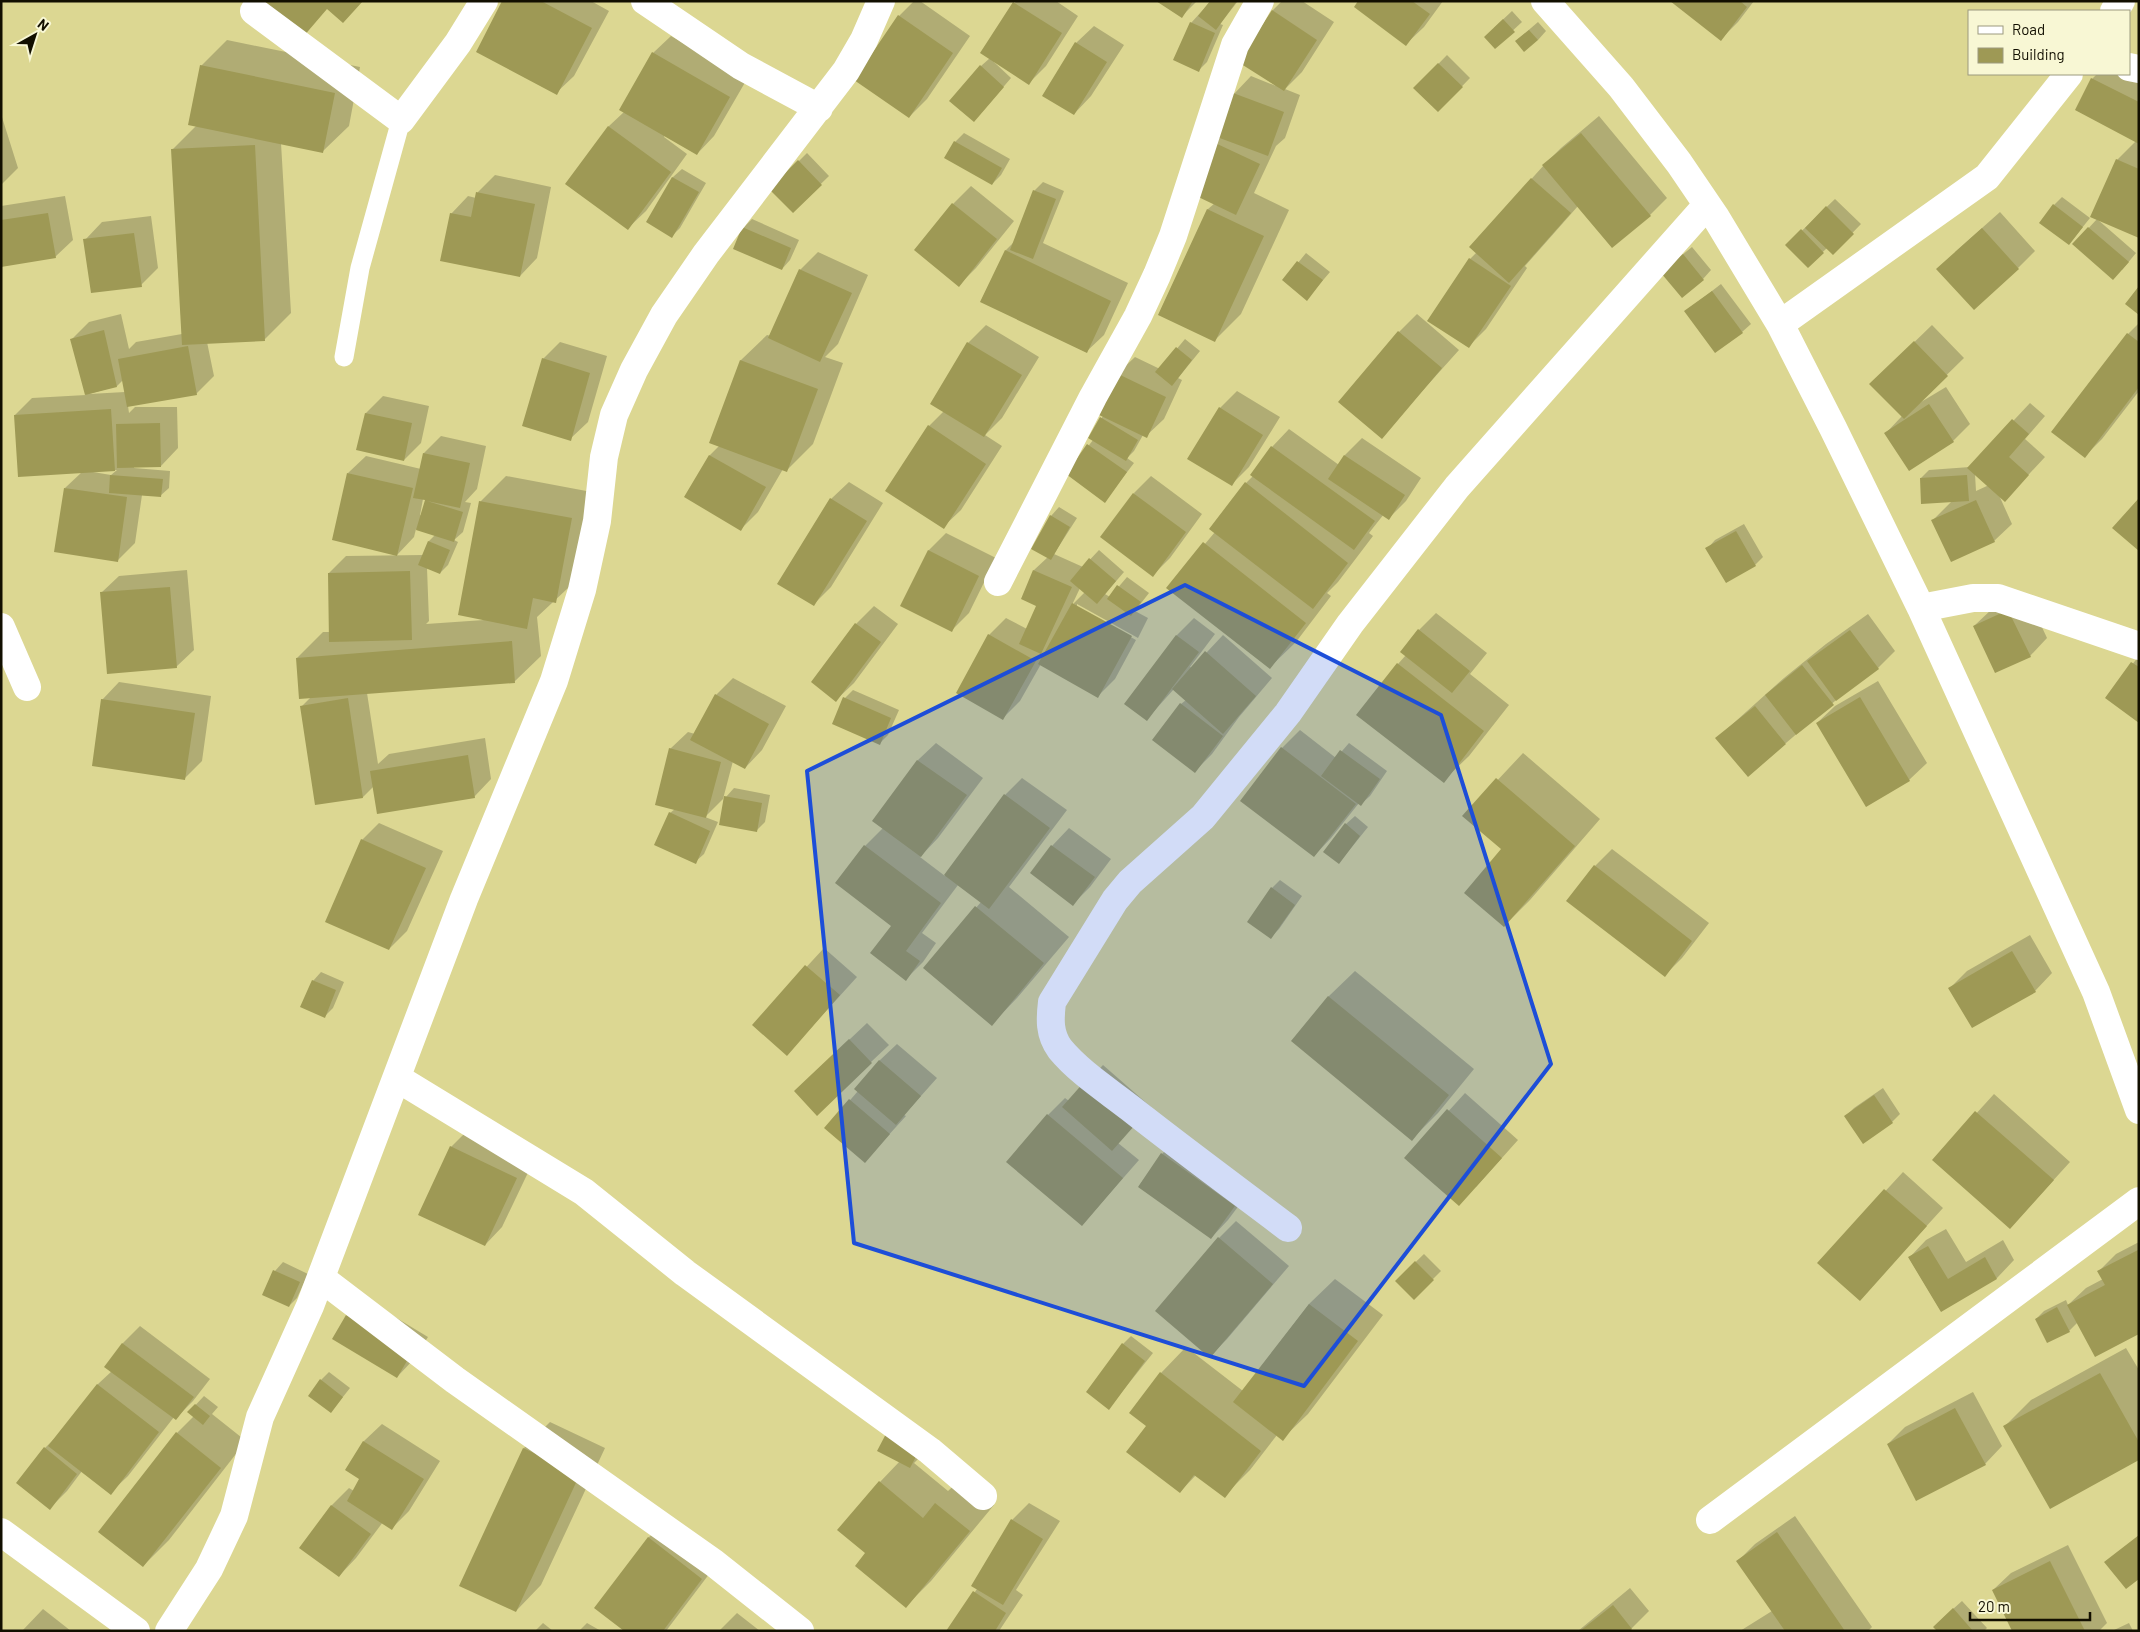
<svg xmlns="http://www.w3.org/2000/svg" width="2140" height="1632" viewBox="0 0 2140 1632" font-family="Barlow,sans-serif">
	<rect width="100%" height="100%" fill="#dcd792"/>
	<path fill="#0003" fill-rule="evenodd" d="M504 1H591L609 11 574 76 556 93Z
		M914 1H920L970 36 927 99 909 117 899 16Z
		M1016 1H1056L1078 16 1046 66 1029 83 995 61 994 62 1011 78 982 112 981 66 990 58Z
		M1158 1H1197L1182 16Z
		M1211 1H1238L1220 24 1223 25 1207 62 1199 70 1191 23Z
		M1282 1H1302L1334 22 1302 72 1285 89 1300 95 1285 138 1276 146 1254 193 1289 210 1241 314 1215 340 1159 314 1208 209 1215 203 1214 143 1220 137 1234 94 1251 76 1276 86 1240 61 1273 10Z
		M1360 1H1443L1424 27 1406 44Z
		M1672 1H1754L1738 22 1721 39Z
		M1512 11 1522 22 1495 47 1494 28Z
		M1538 22 1546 31 1538 40 1516 41Z
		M1094 26 1124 45 1091 96 1074 114 1076 43Z
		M671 36 747 79 714 136 697 154 665 135 664 137 687 154 646 211 628 228 567 184 609 126 624 112 653 53Z
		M227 40 360 67 349 126 323 151 281 143 291 313 265 339 207 342 214 376 196 394 128 406 129 413 135 407H177L178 448 161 466H134V468L170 471 169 488 160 496 142 495 135 543 118 560 65 488 82 472 15 415 32 398 86 395 72 339 89 322 121 314 129 349 136 342 182 334 172 150 197 125 201 66ZM123 380 125 392 89 394 117 386ZM117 470 111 475 93 472V471Z
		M1447 55 1470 78 1438 111 1415 88Z
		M2097 74H2129L2139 76V237L2092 216 2117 160 2136 141 2076 110 2092 79Z
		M1 114 18 168 1 185Z
		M1599 116 1667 198 1650 215 1612 246 1578 206 1525 266 1527 268 1486 329 1468 347 1429 320 1470 259 1477 252 1470 247 1544 165 1561 148Z
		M964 133 1010 159 1001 175 992 184 946 158 955 142Z
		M807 153 829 176 793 211 771 189Z
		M682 169 706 183 680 228 672 236 648 222 673 177Z
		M495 175 551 187 537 258 520 276 451 214 468 196 476 198 478 192Z
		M1043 182 1064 191 1043 243 1128 283 1104 335 1086 352 981 301 1006 250 1014 242 1034 191Z
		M971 186 1014 221 976 268 959 285 916 250 953 204Z
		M65 196 73 240 55 257 1 266V206Z
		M2062 197 2090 218 2069 244 2054 205Z
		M1835 199 1861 224 1833 253 1827 248 1808 266 1787 245Z
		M2000 212 2035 251 2018 268 1955 252Z
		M151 216 158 268 141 285 85 240 102 222Z
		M752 219 799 240 790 260 782 269 743 228Z
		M2097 219 2136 253 2122 270 2074 244Z
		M1692 247 1711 270 1703 279 1671 264Z
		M818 252 868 275 838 344 825 357 843 363 813 444 787 470 783 469 758 512 741 529 686 497 710 455 720 445 741 360 767 335 771 336 800 270Z
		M1306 253 1330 272 1307 299 1284 280Z
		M1721 284 1751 324 1742 332 1686 311Z
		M1417 314 1459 350 1381 437 1340 402 1399 332Z
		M2139 323V391L2102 439 2085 456 2053 432 2128 334Z
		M986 325 1039 357 1002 418 985 435 1002 446 961 510 943 527 929 426 944 411 932 404 968 343Z
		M1932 325 1964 358 1916 405 1946 387 1970 424 1953 441 1886 433 1902 416 1871 384Z
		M1185 339 1200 351 1178 378 1182 380 1164 419 1146 436 1143 435 1134 451 1127 458 1134 463 1105 501 1067 474 1093 440 1089 438 1103 416 1117 374 1135 357 1160 369Z
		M560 342 607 356 588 422 570 439 543 359Z
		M1237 391 1280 417 1249 467 1232 484 1220 408Z
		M383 396 429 406 421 443 404 460 358 449 366 413Z
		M2030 403 2045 416 2025 439 2045 457 2005 500 1998 493 2012 524 1994 541 1933 520 1952 501 1921 478 1929 470 1970 467ZM1975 474 1989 485 1976 491Z
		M1289 429 1339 465 1345 455 1362 438 1421 478 1406 501 1389 518 1384 514 1369 533 1373 536 1338 582 1327 593 1331 596 1296 642 1270 667 1168 588 1215 532 1246 483 1253 476 1272 447Z
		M441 436 486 446 477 489 465 502 471 503 463 532 454 540 458 542 448 565 440 573 427 568 429 621 426 624 484 620 480 502 506 476 597 493 582 575 537 617 541 656 515 681 367 693 378 764 389 754 485 738 491 779 474 797 374 786 363 797 316 803 302 706 311 697 297 658 323 632H330L329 573 346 556 423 555 429 541 435 535 416 529 414 537 397 555 348 473 366 456 421 469 424 453ZM423 499 427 500 422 516 420 515Z
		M1151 476 1202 514 1170 558 1153 575 1134 493Z
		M849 482 883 503 831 587 813 605 831 499Z
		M1059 507 1077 518 1054 554 1083 567 1099 550 1124 572 1105 594 1110 597 1127 577 1149 593 1135 611 1148 618 1138 638 1077 604V607L1136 640 1115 679 1098 696 1041 664 1020 701 1003 718 989 635 1006 618 1027 629 1038 606 1022 598 1034 570 1048 557 1033 549 1051 516ZM1080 588 1085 592 1072 605Z
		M1744 524 1763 557 1755 565 1707 549 1715 540Z
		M946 533 996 558 969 613 952 630 902 605 929 550Z
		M187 570 194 650 176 667 101 593 119 576Z
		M2026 593 2047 638 2030 656 1974 626 1992 609Z
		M874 606 898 624 854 683 836 700 813 682 856 624Z
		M1436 613 1487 653 1470 674 1509 705 1469 756 1443 781 1398 664 1406 655 1419 630Z
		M1868 614 1895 651 1878 668 1842 695 1786 743 1717 738 1784 678 1826 644Z
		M1194 618 1215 634 1190 667 1192 668 1223 635 1272 678 1239 717 1212 754 1195 771 1181 704 1186 700 1174 689 1147 719 1125 704 1177 635Z
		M2139 656V721L2106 697Z
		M733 678 786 706 762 750 745 768 733 761 723 799 705 817 718 822 704 854 695 862 670 813 675 809 670 749 688 732 695 734 716 695Z
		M1878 681 1927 763 1909 780 1817 723 1835 706Z
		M119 682 211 696 202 761 184 779 102 700Z
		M853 690 899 710 888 735 880 743 845 698Z
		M1300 730 1336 758 1349 743 1387 771 1370 796 1361 804 1359 803 1331 838 1314 856 1242 801 1282 748Z
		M936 743 983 778 938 838 920 857 945 876 1005 795 1022 778 1067 810 1009 887 1069 937 1017 998 992 1024 925 968 981 902 958 885 922 933 936 943 923 962 906 979 892 925 865 846 883 828 873 821 918 760Z
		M1523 753 1600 819 1530 900 1504 926 1502 849 1464 816Z
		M734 788 770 795 765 822 756 831 726 797Z
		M1355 816 1368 827 1339 863 1346 824Z
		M379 823 443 851 407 931 389 949 362 840Z
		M1069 828 1111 859 1090 887 1073 904 1032 873 1052 846Z
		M1612 849 1709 923 1682 958 1665 975 1595 866Z
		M1280 880 1302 896 1279 929 1271 937 1272 888Z
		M2030 935 2052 973 2035 991 1950 988 1967 971Z
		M824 948 857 977 787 1054 753 1025Z
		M1355 971 1474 1069 1438 1113 1412 1139 1292 1041 1329 996Z
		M321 972 344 982 333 1008 325 1016 313 981Z
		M867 1023 889 1045 871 1062 813 1074Z
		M897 1044 937 1078 904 1115 906 1116 865 1161 826 1128 858 1091 879 1061Z
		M1103 1065 1151 1107 1118 1143 1139 1160 1082 1225 1048 1115 1065 1098 1069 1101Z
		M1883 1088 1900 1114 1892 1122 1846 1116 1854 1108Z
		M1465 1093 1518 1140 1476 1187 1406 1158Z
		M1994 1094 2070 1162 2010 1228 1934 1160Z
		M468 1130 534 1160 502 1227 485 1245 451 1147Z
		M1180 1136 1252 1188 1228 1220 1211 1238 1139 1186 1162 1154Z
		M1903 1172 1943 1208 1860 1299 1819 1263Z
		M1236 1221 1289 1266 1227 1339 1210 1356 1219 1238Z
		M1946 1229 1966 1262 2003 1240 2014 1260 1997 1278 1941 1311 1909 1258 1926 1240Z
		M2139 1242V1333L2078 1322 2069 1331 2036 1319 2044 1311 2066 1300 2068 1305 2086 1288 2103 1279 2099 1271 2116 1254Z
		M1424 1254 1441 1271 1414 1298 1396 1281Z
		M283 1262 308 1274 297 1298 289 1306 275 1271Z
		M1335 1279 1383 1315 1308 1414 1282 1439 1277 1435 1250 1470 1224 1496 1196 1475 1180 1492 1148 1426 1161 1373 1186 1347 1243 1391 1309 1304Z
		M365 1299 428 1337 414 1359 397 1377 347 1316Z
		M140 1326 210 1379 193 1401 176 1418 174 1417 128 1476 110 1493 82 1471 67 1491 50 1508 45 1448 61 1432 98 1384 112 1371 106 1366 123 1343Z
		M1131 1336 1153 1353 1109 1408 1123 1344Z
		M2126 1348 2139 1370V1459L2005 1426 2031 1400Z
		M329 1372 350 1388 331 1412 321 1380Z
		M1973 1392 2002 1446 1985 1464 1888 1444 1905 1427Z
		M204 1396 218 1407 212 1414 246 1441 169 1540 143 1566 177 1433 194 1416 189 1412Z
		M550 1422 605 1448 541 1585 516 1611 461 1585 524 1448Z
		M382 1424 440 1461 409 1511 392 1528 383 1522 356 1558 339 1576 301 1548 332 1505 349 1488 354 1491 361 1479 346 1470 364 1441Z
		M878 1450 919 1458 914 1463 948 1491 962 1478 994 1505 931 1581 906 1606 867 1553 880 1482 900 1461Z
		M1029 1503 1060 1521 1016 1590 1023 1595 999 1631H948L977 1589 1012 1520Z
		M1795 1516 1872 1627 1868 1631H1740L1772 1611 1738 1561 1755 1544Z
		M666 1521 719 1561 666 1631H626L648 1538Z
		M2068 1545 2107 1623 2099 1631H2013L1993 1590 2011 1573Z
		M1630 1588 1649 1611 1632 1628 1628 1631H1578Z
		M1962 1601 1987 1628 1984 1631H1938L1943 1618Z
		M43 1609 71 1631H22Z
		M737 1613 760 1631H719Z
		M543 1623 553 1631H535Z
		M587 1623 601 1631H579Z
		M2129 1623 2133 1631H2112Z"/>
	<path fill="#9e9955" d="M263 1H363L343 23 327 9 303 37Z
		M502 1H541L592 28 557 95 476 52Z
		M1156 1H1193L1182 18Z
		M1210 1H1237L1216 30 1198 16Z
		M1358 1H1412L1430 14 1406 46 1354 7Z
		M1670 1H1740L1747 7 1721 41Z
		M1013 2 1062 33 1029 85 980 53Z
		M1272 10 1317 40 1284 91 1238 62Z
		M898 15 953 53 909 118 854 80Z
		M1503 19 1515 32 1495 49 1484 37Z
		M1190 22 1215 33 1199 72 1173 60Z
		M1529 30 1538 40 1524 52 1515 41Z
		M1075 42 1107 62 1074 115 1042 96Z
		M652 52 730 97 697 155 619 110Z
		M1438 63 1463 87 1438 112 1413 88Z
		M200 65 335 93 323 153 188 125Z
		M980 65 1004 87 974 122 949 101Z
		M2091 78 2139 102V144L2075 110Z
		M1233 93 1284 112 1268 156 1217 137Z
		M608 126 671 172 628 230 565 184Z
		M1581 133 1651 216 1612 248 1542 165Z
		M954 141 1002 168 992 185 944 158Z
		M1213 142 1260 164 1236 215 1190 193Z
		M255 145 265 341 182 345 171 149Z
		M2116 159 2139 169V238L2090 217Z
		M798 160 822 185 793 213 769 189Z
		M672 177 699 192 672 238 646 222Z
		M1531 178 1571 213 1509 283 1469 247Z
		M1033 190 1056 199 1033 259 1010 250Z
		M476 192 535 204 520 277 440 261 450 213 471 217Z
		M952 203 997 239 959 287 914 250Z
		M2053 204 2083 227 2069 245 2039 223Z
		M1826 206 1854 234 1833 255 1805 228Z
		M1207 209 1264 236 1215 342 1158 315Z
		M48 213 56 258 1 267V220Z
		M742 227 791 248 782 270 733 249Z
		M2088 227 2129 262 2113 280 2072 244Z
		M1982 228 2019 269 1974 310 1936 269Z
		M1801 229 1824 253 1808 268 1785 245Z
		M134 233 142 287 91 293 83 239Z
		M1005 250 1111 301 1087 353 980 302Z
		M1683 254 1704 280 1682 298 1661 273Z
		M1469 258 1511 286 1469 348 1427 321Z
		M1297 261 1323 280 1307 301 1282 280Z
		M799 269 852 293 820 362 768 338Z
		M2139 286V315L2125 304Z
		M1712 291 1743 333 1715 353 1684 311Z
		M104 330 117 387 85 395 70 339Z
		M1398 331 1442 368 1382 439 1338 402Z
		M2127 333 2139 342V387L2085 458 2051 432Z
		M1914 341 1948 376 1904 419 1869 384Z
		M967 342 1022 375 984 437 930 404Z
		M188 346 197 395 127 407 118 359Z
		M1176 347 1192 360 1172 386 1155 372Z
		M542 358 590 373 571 441 522 426Z
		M740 360 818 389 787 472 709 443Z
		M1116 373 1166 397 1147 438 1097 414Z
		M1929 404 1954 442 1909 471 1884 433Z
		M1219 407 1263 435 1232 486 1187 459Z
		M111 409 115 471 18 477 14 415Z
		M365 413 412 423 404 461 356 450Z
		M1100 417 1138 440 1126 461 1088 438Z
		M2012 419 2029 434 2009 457 2029 475 2005 502 1967 468Z
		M160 423 161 467 117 468 116 424Z
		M928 425 986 464 944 529 885 491Z
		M1087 444 1127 472 1105 503 1066 474Z
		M1271 446 1375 521 1354 550 1250 475Z
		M423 453 470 463 460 508 427 501 463 512 454 542 416 530 425 500 413 498Z
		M709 455 766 487 741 531 684 497Z
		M1344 455 1405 495 1389 520 1328 479Z
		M347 473 413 488 397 556 332 540Z
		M110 475 163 479 161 497 109 493Z
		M1967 475 1969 501 1921 504 1920 478Z
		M1245 482 1348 563 1313 609 1209 529Z
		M64 488 127 497 118 562 54 552Z
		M1133 493 1186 532 1153 577 1100 537Z
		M830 498 867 521 814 606 777 584Z
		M2139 498V551L2112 528Z
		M1976 500 1995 542 1951 562 1931 520Z
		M479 501 572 518 556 603 533 598 527 629 458 615Z
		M1050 515 1070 527 1051 560 1031 549Z
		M1736 531 1756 566 1726 583 1705 548Z
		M428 541 450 550 440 574 418 565Z
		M1203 542 1306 623 1270 669 1166 588Z
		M928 550 979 576 952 632 900 606Z
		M1089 558 1116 581 1097 604 1070 581Z
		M1033 570 1072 587 1041 654 1019 644 1036 606 1021 599Z
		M410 571 412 640 329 642 328 573Z
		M1117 585 1141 602 1131 616 1107 599Z
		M170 587 177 668 107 674 100 592Z
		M1072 603 1132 636 1098 698 1038 664Z
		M2008 610 2031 657 1995 673 1973 626Z
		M855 623 881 642 836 702 811 682Z
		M1418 629 1470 671 1452 693 1400 652Z
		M1850 630 1879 669 1836 701 1807 661Z
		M988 634 1036 661 1003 720 956 693Z
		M1176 635 1199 652 1147 721 1124 704Z
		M512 641 515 683 299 699 296 658Z
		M1205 651 1256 696 1223 734 1172 689Z
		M2131 662 2139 667V723L2105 698Z
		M1397 663 1484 731 1444 783 1356 715Z
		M1802 665 1834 705 1796 735 1765 695Z
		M715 694 769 724 745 769 690 740Z
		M843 697 891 718 880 745 832 724Z
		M1860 697 1910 781 1866 807 1816 723Z
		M348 698 363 798 315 805 300 706Z
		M101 699 195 713 185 780 92 766Z
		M1180 703 1223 736 1195 773 1152 740Z
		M1755 706 1786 744 1748 777 1715 738Z
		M1281 747 1356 804 1314 857 1240 801Z
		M669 748 721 762 706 818 655 805Z
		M1340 750 1380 779 1361 806 1321 776Z
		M468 755 475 798 377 814 370 771Z
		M917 760 967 795 921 857 872 821Z
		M1496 778 1575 846 1504 927 1464 893 1501 849 1462 816Z
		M1004 794 1050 828 989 909 944 875Z
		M724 796 762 803 757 832 719 825Z
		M669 812 710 831 696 864 654 845Z
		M1345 823 1360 836 1339 864 1323 852Z
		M361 839 426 868 389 950 325 922Z
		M864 845 941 903 906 951 920 961 906 981 870 953 891 926 835 883Z
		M1051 845 1095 877 1073 906 1030 873Z
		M1594 865 1692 941 1665 977 1566 901Z
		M1271 887 1295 905 1271 939 1247 922Z
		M975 906 1044 963 992 1026 923 968Z
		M2012 951 2036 992 1972 1028 1948 988Z
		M805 965 840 995 787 1056 752 1025Z
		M312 980 336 990 325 1018 300 1007Z
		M1328 996 1449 1095 1412 1141 1291 1041Z
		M849 1039 872 1063 817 1116 794 1091Z
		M879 1060 921 1096 896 1125 854 1089Z
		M1085 1081 1135 1125 1112 1151 1062 1107Z
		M1874 1095 1893 1123 1863 1144 1844 1116Z
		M849 1099 890 1134 865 1163 824 1128Z
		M1447 1109 1502 1158 1459 1206 1404 1158Z
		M1975 1111 2054 1180 2010 1229 1932 1160Z
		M1047 1114 1123 1178 1082 1226 1006 1162Z
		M450 1146 517 1178 485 1246 418 1215Z
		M1161 1153 1235 1206 1211 1239 1138 1187Z
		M1884 1189 1927 1226 1860 1301 1817 1263Z
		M1218 1237 1273 1284 1210 1358 1155 1311Z
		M1928 1246 1948 1279 1985 1257 1997 1279 1941 1312 1908 1257Z
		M2138 1250 2139 1334 2095 1357 2067 1305 2105 1285 2097 1271Z
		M1415 1261 1434 1280 1414 1300 1395 1281Z
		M273 1270 300 1282 289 1307 262 1295Z
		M1309 1304 1358 1341 1283 1441 1233 1402Z
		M2057 1307 2070 1332 2047 1343 2035 1319Z
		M346 1315 411 1354 397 1378 332 1339Z
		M122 1343 194 1397 176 1420 104 1367Z
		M1122 1343 1145 1361 1109 1410 1086 1392Z
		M1160 1372 1261 1451 1225 1498 1194 1475 1180 1493 1126 1452 1146 1426 1129 1413Z
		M2100 1373 2139 1442V1460L2050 1509 2003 1426Z
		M320 1379 343 1397 331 1413 308 1396Z
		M97 1384 159 1432 111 1495 48 1446Z
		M195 1404 210 1416 203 1425 187 1412Z
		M1955 1408 1986 1465 1916 1501 1887 1444Z
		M888 1430 921 1447 910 1468 877 1451Z
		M176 1432 221 1468 143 1567 98 1532Z
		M363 1441 424 1479 392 1530 347 1501 359 1479 345 1470Z
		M44 1447 77 1474 50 1510 16 1483Z
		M523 1448 580 1474 516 1612 459 1586Z
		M879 1481 923 1518 935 1503 970 1531 906 1608 855 1566 865 1553 837 1530Z
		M331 1505 371 1534 339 1577 299 1548Z
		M1011 1519 1043 1539 1003 1605 971 1586Z
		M1777 1532 1845 1631H1785L1736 1561Z
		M2139 1535V1579L2126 1589 2104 1562Z
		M648 1537 702 1579 663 1631H624L594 1608Z
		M2050 1561 2085 1631H2012L1992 1590Z
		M973 1591 1006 1613 995 1631H946Z
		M1613 1605 1632 1629 1630 1631H1580Z
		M1953 1608 1973 1631H1937L1933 1627Z"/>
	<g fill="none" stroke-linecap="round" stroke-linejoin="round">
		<path stroke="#fff" stroke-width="19" d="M344 357 360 268 401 120"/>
		<path stroke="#fff" stroke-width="28" d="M645 1 741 66 819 108
			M1545 1 1621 87 1679 163 1715 216 1780 324 1833 428 1921 608 2096 992 2139 1110
			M254 11 401 120 458 43 484 1
			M2114 11 2121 1
			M2129 67 2139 69
			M1780 324 1987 177 2069 74
			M998 582 1093 397 1138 316 1157 275 1173 236 1235 45 1260 1
			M1921 608 1973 598H1998L2139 646
			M1 627 27 687
			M397 1078 584 1192 685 1273 930 1451 983 1496
			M1288 1228C1235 1188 1182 1149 1130 1108 1107 1090 1079 1072 1060 1049 1049 1034 1050 1019 1052 1002L1115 900 1130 882 1203 817 1288 713 1350 624 1457 487 1707 205
			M321 1278 455 1380 714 1563 800 1631
			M1710 1520 2139 1201
			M1 1532 136 1631
			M169 1631 209 1569 234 1516 260 1417 310 1306 464 899 554 681 582 590 597 521 604 457 614 415 634 370 664 315 706 254 846 71 864 40 881 1"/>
	</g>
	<path fill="#1d4ed8" fill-opacity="0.2" stroke="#1d4ed8" stroke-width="4" stroke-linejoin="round" d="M1185 585 1441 715 1551 1064 1304 1386 854 1243 807 771Z"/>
	<rect width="2140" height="1632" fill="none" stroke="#120f00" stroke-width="5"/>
	<rect x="1968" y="10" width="162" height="65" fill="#f8f7d4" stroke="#9c9a7f"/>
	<rect x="1978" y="26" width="25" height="8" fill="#ffffff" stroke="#9c9a7f"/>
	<text x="2012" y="35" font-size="15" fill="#120f00">Road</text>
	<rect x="1978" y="48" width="25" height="15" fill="#9e9955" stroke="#9c9a7f"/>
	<text x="2012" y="60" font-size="15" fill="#120f00">Building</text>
	<g transform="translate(35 35) rotate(39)" stroke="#f8f7d4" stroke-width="4" paint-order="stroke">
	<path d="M0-4L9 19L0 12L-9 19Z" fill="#120f00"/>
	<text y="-8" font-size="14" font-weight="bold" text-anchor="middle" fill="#120f00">N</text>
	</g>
	<path d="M1970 1612v8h120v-8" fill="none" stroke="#120f00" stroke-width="2.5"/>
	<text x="1978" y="1612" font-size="15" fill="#120f00" stroke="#f8f7d4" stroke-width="4" paint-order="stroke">20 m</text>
</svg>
